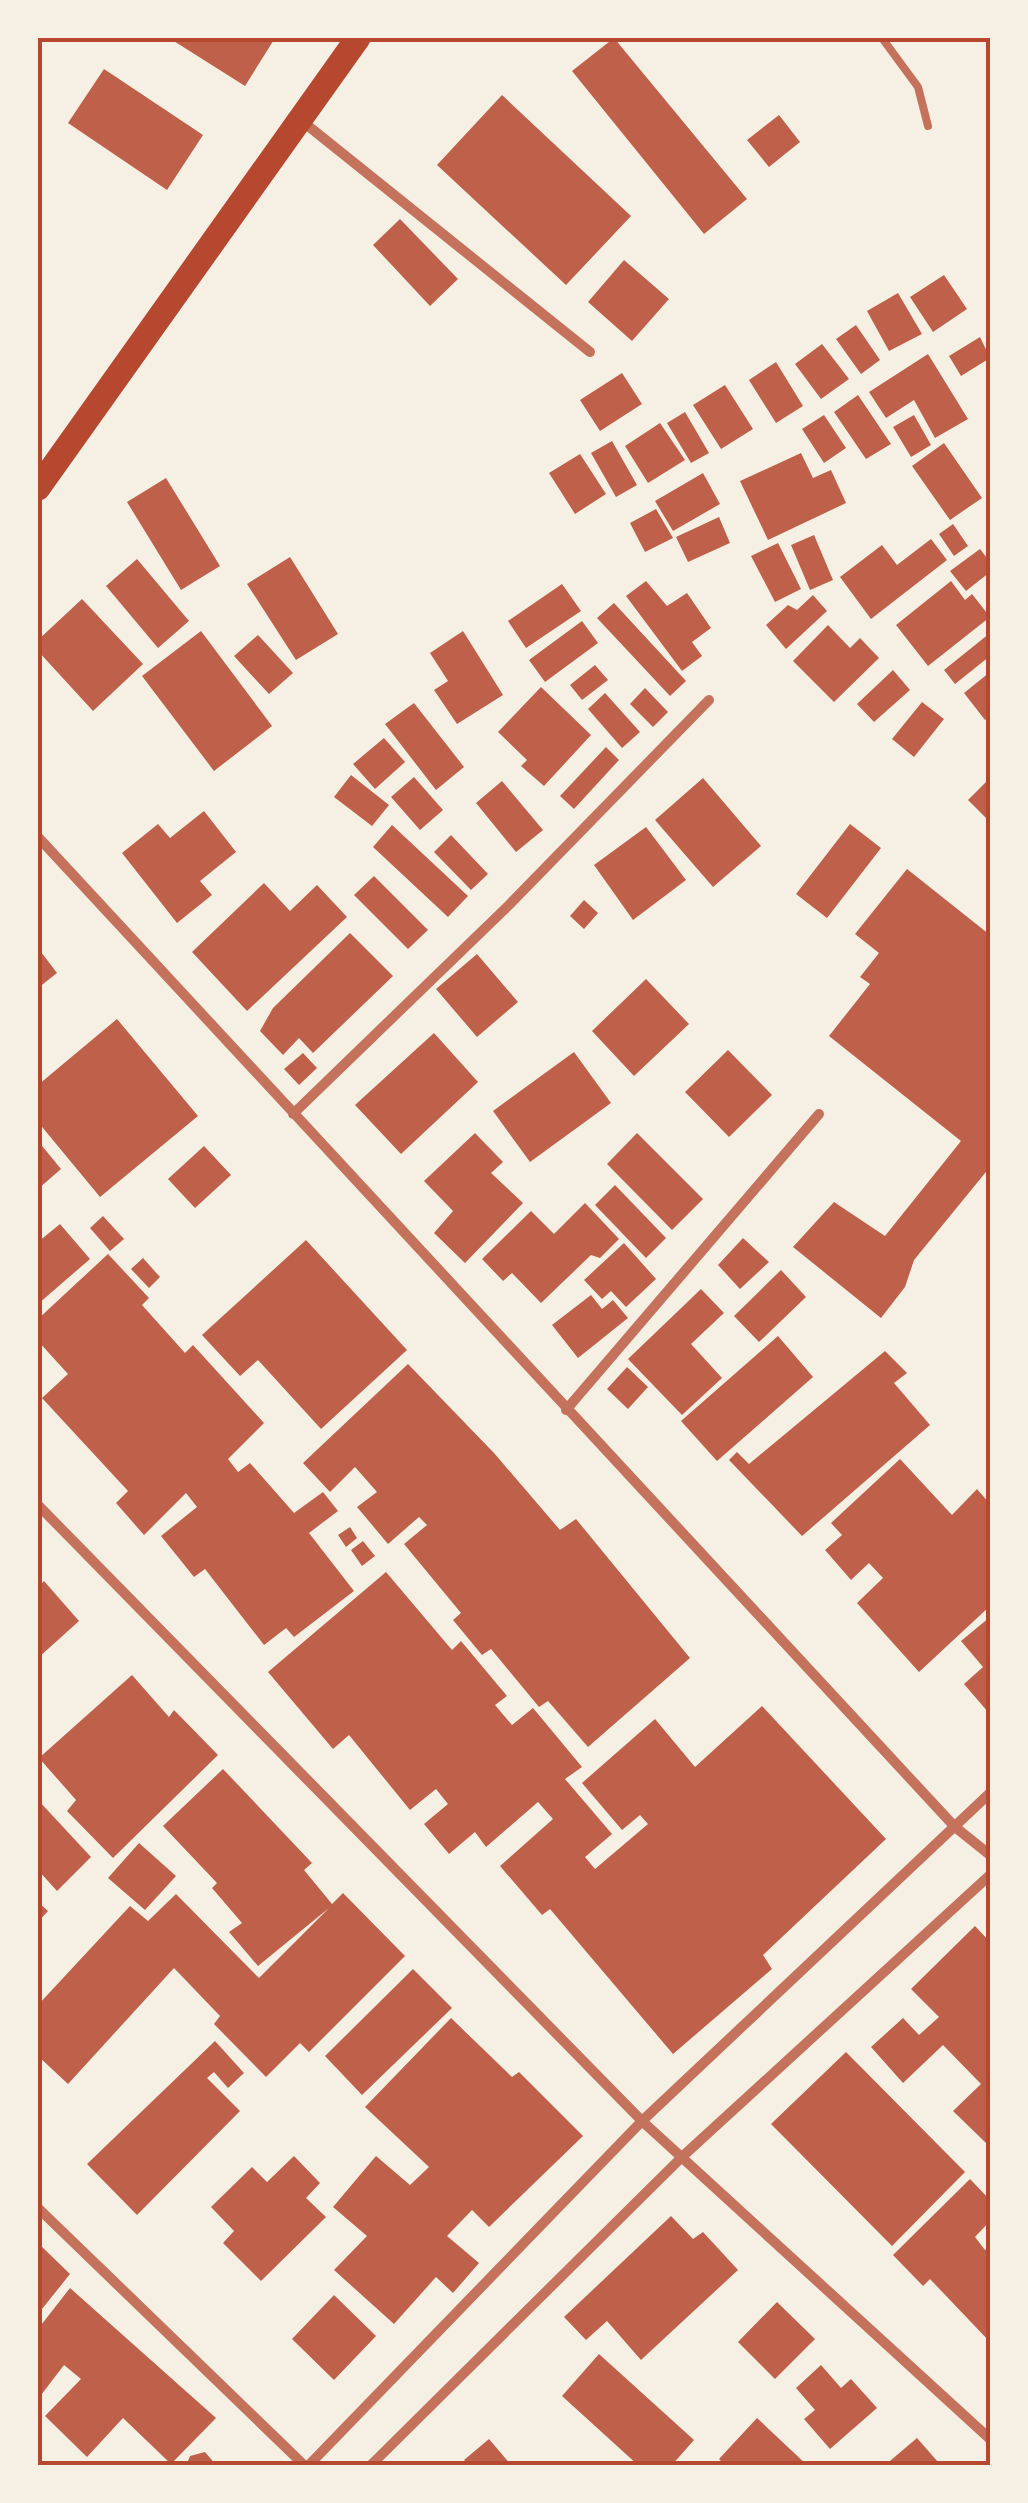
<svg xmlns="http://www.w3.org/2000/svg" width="1028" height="2503" viewBox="0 0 1028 2503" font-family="Lato,sans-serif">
	<rect width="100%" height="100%" fill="#f6efe4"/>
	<path fill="#bf614a" d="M169 38H275L245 86Z
		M614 38 747 199 704 234 572 71Z
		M104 69 203 135 167 190 68 123Z
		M502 95 631 216 566 285 437 165Z
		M779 115 800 142 769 167 747 140Z
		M400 219 458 279 430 306 373 245Z
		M624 260 669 299 632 341 588 302Z
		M944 275 967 309 933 332 910 297Z
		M898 293 922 334 889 351 867 311Z
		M856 325 880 360 861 374 836 339Z
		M980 337 990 358 961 376 949 356Z
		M822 344 849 379 821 399 795 364Z
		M928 354 968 419 935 438 914 400 886 418 869 392Z
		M776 362 803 406 776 423 749 380Z
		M622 373 642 404 600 431 580 400Z
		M725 385 753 429 721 449 693 405Z
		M858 395 891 444 866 459 834 412Z
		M685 412 709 453 691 463 667 423Z
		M824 415 846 448 824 463 802 429Z
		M914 415 931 445 911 457 893 427Z
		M660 423 685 460 648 483 625 446Z
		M612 441 637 485 616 497 591 453Z
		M944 443 982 498 950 520 912 466Z
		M801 453 813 478 831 470 846 503 768 540 740 481Z
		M580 454 606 494 575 514 549 473Z
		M703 473 720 504 673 531 655 501Z
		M166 478 220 566 181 590 127 502Z
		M656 509 673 538 645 552 630 523Z
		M719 517 730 543 688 562 676 537Z
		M953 524 968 546 954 556 939 534Z
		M814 535 833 580 810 590 791 545Z
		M931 539 947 560 871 619 840 577 882 545 897 565Z
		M778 543 801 589 775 602 751 556Z
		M980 549 990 562V572L966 591 950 571Z
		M290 557 338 634 296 660 247 584Z
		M137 559 189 621 158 648 106 586Z
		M646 581 667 606 687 593 711 628 692 642 702 656 682 671 626 596Z
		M951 581 965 600 972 594 990 617 928 666 896 625Z
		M562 584 581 611 526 648 508 621Z
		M813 595 827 611 786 649 766 625 788 605 797 610Z
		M82 599 143 664 93 711 38 651V640Z
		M614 603 686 681 670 696 597 618Z
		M582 621 598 643 545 682 529 660Z
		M828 625 850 648 860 638 879 658 834 702 793 661Z
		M201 631 272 726 214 771 142 676Z
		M463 631 503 695 457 724 434 690 448 681 430 653Z
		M990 633V656L955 684 944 670Z
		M258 635 293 673 269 694 234 656Z
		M595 665 608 680 582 700 570 685Z
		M893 670 910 690 874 722 857 704Z
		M990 672V716L985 720 964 693Z
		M541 687 591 735 544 786 521 766 527 760 498 732Z
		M645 688 668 712 653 727 630 704Z
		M605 693 640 732 622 748 588 709Z
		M922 702 944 719 914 757 892 739Z
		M414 703 464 767 436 790 385 724Z
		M384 738 405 762 375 789 353 764Z
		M606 747 619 760 574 809 560 796Z
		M351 775 389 805 372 826 334 797Z
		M414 777 443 810 420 830 391 797Z
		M703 778 761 846 713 887 655 820Z
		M990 778V822L968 800Z
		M502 781 543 830 516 852 476 803Z
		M204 811 236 852 200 881 212 895 177 923 122 853 158 824 170 838Z
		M850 824 881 848 827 918 796 894Z
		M392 825 468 896 448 917 373 847Z
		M646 827 686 880 633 920 594 865Z
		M451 835 488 874 471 890 434 852Z
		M907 869 990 935V1167L914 1260 905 1287 881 1318 793 1247 834 1202 885 1236 961 1141 829 1036 870 984 860 977 879 953 855 934Z
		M374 876 428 930 408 949 354 895Z
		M264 883 290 911 317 885 347 917 247 1011 192 952Z
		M584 900 598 913 584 929 570 916Z
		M350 933 393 976 313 1053 299 1038 283 1055 260 1031 273 1008Z
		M38 948 57 973 38 988Z
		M477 954 518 1002 477 1037 436 989Z
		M646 979 689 1024 634 1076 592 1031Z
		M117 1019 198 1116 100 1197 38 1122V1085Z
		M434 1033 478 1082 401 1154 355 1105Z
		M728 1050 772 1095 729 1137 685 1092Z
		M574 1052 611 1103 530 1162 493 1111Z
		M303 1053 317 1068 299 1085 284 1069Z
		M475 1133 503 1162 491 1173 523 1203 465 1263 434 1233 453 1211 424 1181Z
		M637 1133 703 1199 672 1230 607 1164Z
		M38 1141 61 1169 38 1189Z
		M204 1146 231 1175 195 1208 168 1179Z
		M615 1185 666 1238 646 1258 595 1205Z
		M585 1203 619 1239 600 1258 591 1255 541 1303 512 1273 503 1281 482 1259 531 1211 554 1234Z
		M103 1216 124 1239 110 1251 90 1228Z
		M60 1224 90 1259 38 1304V1242Z
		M743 1238 769 1262 740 1289 718 1265Z
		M306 1240 407 1350 321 1429 258 1360 240 1376 202 1335Z
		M624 1243 656 1279 626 1307 611 1291 602 1299 584 1280Z
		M108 1254 149 1298 142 1305 185 1353 193 1345 264 1423 228 1459 238 1472 250 1463 294 1513 323 1492 338 1511 309 1533 354 1591 294 1637 286 1628 264 1645 205 1569 194 1577 161 1536 197 1507 186 1493 144 1535 116 1503 128 1491 42 1398 68 1374 38 1341V1319Z
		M143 1258 160 1277 149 1288 131 1269Z
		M781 1270 806 1297 759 1342 734 1316Z
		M701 1289 724 1313 691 1344 722 1378 682 1415 628 1359Z
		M591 1295 602 1309 613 1300 628 1318 578 1358 552 1325Z
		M778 1336 813 1377 717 1461 681 1421Z
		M885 1351 907 1373 894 1383 930 1425 802 1536 729 1460 737 1452 749 1464Z
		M408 1364 494 1453 560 1530 576 1519 690 1658 588 1747 548 1701 539 1707 491 1649 482 1655 453 1620 461 1613 404 1544 427 1525 419 1517 388 1544 357 1507 377 1492 355 1467 330 1492 303 1463Z
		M627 1367 648 1387 628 1409 607 1389Z
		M900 1459 952 1515 977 1489 990 1504V1606L919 1672 857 1603 883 1578 869 1563 851 1580 825 1550 842 1535 831 1523Z
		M350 1527 357 1538 346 1547 338 1535Z
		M363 1541 375 1556 362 1566 351 1550Z
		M386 1572 452 1650 461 1641 507 1696 495 1705 512 1725 533 1708 582 1767 565 1779 612 1834 585 1857 595 1869 648 1824 640 1815 622 1830 582 1783 655 1719 695 1767 762 1706 886 1839 763 1955 772 1969 673 2054 550 1909 542 1915 500 1866 553 1819 538 1802 486 1847 475 1832 449 1854 424 1824 448 1804 436 1789 410 1810 349 1735 333 1749 268 1672Z
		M44 1581 79 1621 38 1658V1587Z
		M990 1617V1710L988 1712 964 1684 983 1667 961 1641Z
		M132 1675 169 1717 174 1710 218 1755 113 1858 67 1811 76 1800 39 1758Z
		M223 1769 312 1863 304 1870 332 1904 343 1893 405 1956 309 2052 300 2043 266 2077 214 2024 220 2016 174 1968 68 2084 38 2056V2005L130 1906 148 1921 176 1894 259 1978 329 1908 258 1966 229 1932 242 1923 212 1888 217 1883 163 1826Z
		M38 1800 91 1857 57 1891 38 1870Z
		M139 1843 176 1876 145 1910 108 1878Z
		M38 1902 48 1911 38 1922Z
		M975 1926 990 1942V2139L987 2144 953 2111 981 2084 943 2045 903 2083 871 2047 903 2018 919 2035 939 2017 911 1989Z
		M413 1969 452 2008 362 2095 325 2056Z
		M451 2018 512 2077 519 2072 583 2136 489 2227 472 2210 447 2236 479 2263 453 2293 436 2277 394 2324 334 2270 367 2236 333 2207 376 2156 410 2185 429 2167 365 2107Z
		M215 2041 244 2073 228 2088 214 2072 207 2078 240 2111 137 2215 87 2164Z
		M846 2052 965 2172 892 2246 771 2124Z
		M294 2156 320 2183 306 2198 326 2217 261 2281 223 2243 234 2231 211 2207 252 2167 267 2182Z
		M970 2179 990 2200V2221L975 2237 985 2250 990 2245V2342L930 2279 923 2286 893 2255Z
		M671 2216 693 2239 703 2232 738 2270 641 2360 607 2321 586 2340 564 2317Z
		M38 2243 70 2274 38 2314Z
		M70 2288 216 2418 171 2464 123 2418 87 2457 45 2416 81 2379 64 2365 38 2399V2329Z
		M334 2295 376 2336 334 2380 292 2339Z
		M777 2302 815 2339 775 2379 738 2342Z
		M599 2354 694 2440 671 2466H639L562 2396Z
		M821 2365 841 2388 851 2379 877 2408 830 2449 804 2419 815 2410 796 2388Z
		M757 2418 808 2466H726L719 2459Z
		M917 2438 938 2462 884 2466Z
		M489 2439 512 2466H469L464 2460Z
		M205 2452 217 2466H186L190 2456Z"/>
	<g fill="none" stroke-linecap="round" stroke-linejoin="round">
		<path stroke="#c5725c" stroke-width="8" d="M882 38 918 87 928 126"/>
		<path stroke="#c5725c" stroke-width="10" d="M302 121 590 352
			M38 837 955 1827 990 1855
			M293 1114 509 905 709 700
			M566 1410 819 1114
			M38 1505 642 2121 990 2439
			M38 2208 305 2466
			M308 2466 642 2121 990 1793
			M370 2466 683 2156 990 1875"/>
		<path stroke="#b5482f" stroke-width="25" d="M38 488 358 38"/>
	</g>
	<rect width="1028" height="2503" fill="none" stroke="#f6efe4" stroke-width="80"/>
	<rect x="40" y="40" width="948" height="2423" fill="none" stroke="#b5482f" stroke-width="4"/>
</svg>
